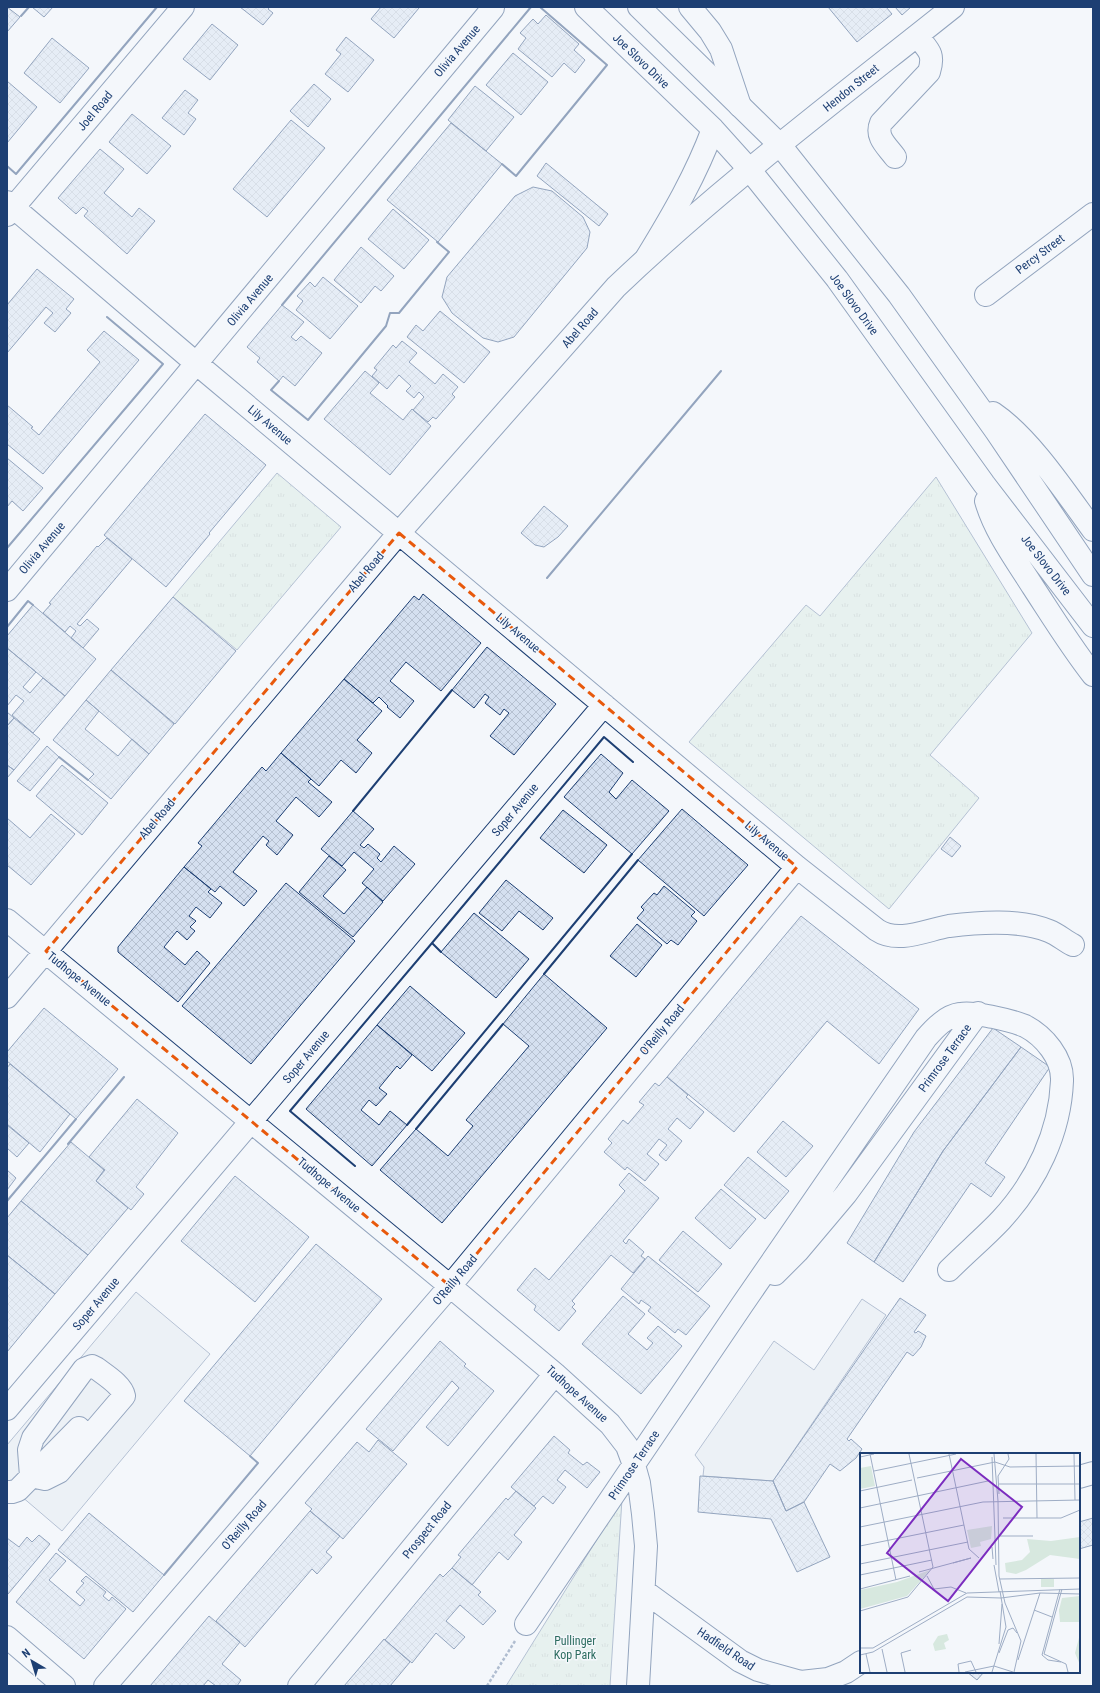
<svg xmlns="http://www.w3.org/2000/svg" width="1100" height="1693" viewBox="0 0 1100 1693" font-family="'Roboto Condensed',sans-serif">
	<defs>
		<pattern id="grass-tufts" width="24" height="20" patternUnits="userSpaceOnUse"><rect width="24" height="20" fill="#d7e8df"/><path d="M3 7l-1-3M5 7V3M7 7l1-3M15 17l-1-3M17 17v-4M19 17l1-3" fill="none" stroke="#b8c8c3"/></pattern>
		<pattern id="building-cross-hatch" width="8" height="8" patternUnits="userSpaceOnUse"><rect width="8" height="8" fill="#d5e0f0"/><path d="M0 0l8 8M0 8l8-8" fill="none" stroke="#b6c1d1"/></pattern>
	</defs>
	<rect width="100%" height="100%" fill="#f4f7fb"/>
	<path fill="url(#grass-tufts)" stroke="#687fa3" d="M277 473 341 527 237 650 173 597Z
		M936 477 1032 633 930 755 979 798 889 909 689 742 806 605 820 616Z
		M622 1499 610 1686H506Z"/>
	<path fill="#e3e8f0" stroke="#687fa3" d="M136 1292 210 1354 62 1531 7 1484V1445Z
		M862 1299 886 1315 773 1481 703 1476 704 1467 695 1455 774 1341 814 1370Z"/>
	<path fill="url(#building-cross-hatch)" stroke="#1d3f73" d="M7 7 20 17 7 32Z
		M32 7H53L44 17Z
		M240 7H270L268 9 273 13 263 25Z
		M381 7H418L419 8 394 38 371 19Z
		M828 7H886L892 14 857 42Z
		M895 7H911L902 15Z
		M546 15 579 44 574 50 585 60 575 73 564 63 552 77 518 49 526 38 520 33 533 19 538 24Z
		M212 24 238 45 210 80 183 59Z
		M346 37 374 60 348 92 325 74 341 54 336 50Z
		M52 38 89 68 60 103 24 73Z
		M513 53 548 82 521 115 486 85Z
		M7 81 37 107 7 143Z
		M314 84 331 99 308 127 290 111Z
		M475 86 514 117 486 151 448 120Z
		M185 90 198 100 188 113 196 119 184 135 162 118Z
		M132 114 171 146 147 174 109 142Z
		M291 120 325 148 267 217 233 189Z
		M451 123 502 164 438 242 387 200Z
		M100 149 124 169 104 193 132 217 139 208 155 221 127 254 84 216 88 211 83 207 76 214 58 198Z
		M546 163 608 214 599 226 537 176Z
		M533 187 552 191 583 217 590 232 587 248 514 337 498 342 483 338 452 313 442 297 447 277 515 196Z
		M393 209 429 240 404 269 368 239Z
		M361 247 394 276 381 291 375 286 361 303 334 280Z
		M37 269 74 299 66 309 71 313 55 332 44 323 53 313 46 307 7 353V305Z
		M323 277 358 306 330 339 296 310 303 301 297 296 310 282 315 287Z
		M282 305 304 322 291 337 296 341 301 336 322 353 295 386 283 376 279 381 257 362 260 358 247 347Z
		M440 311 490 352 464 383 407 337 416 325 423 331Z
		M104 331 139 360 43 474 7 444V405L33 427 31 428 39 435 100 362 87 350Z
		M402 341 417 353 409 362 435 384 443 374 458 387 452 394 455 397 436 419 433 417 428 422 413 410 424 397 419 392 414 398 406 391 411 386 399 375 387 389 372 376 377 370 374 368 393 345 396 348Z
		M365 371 379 383 370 393 403 420 412 409 431 426 390 475 324 419Z
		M205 414 266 465 209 533 210 534 166 587 104 535Z
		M7 458 43 488 23 511 12 501 7 507Z
		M544 506 568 526 558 537 544 547 535 545 521 533Z
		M107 538 132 559 77 624 80 626 87 619 99 629 83 648 71 638 76 631 70 626 65 632 43 613 51 604 49 603 97 546 98 547Z
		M423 594 481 643 441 691 406 662 390 681 414 701 400 718 387 707 388 706 379 697 373 703 344 679 414 596 419 600Z
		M173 597 236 651 175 724 111 670Z
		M33 605 96 659 65 696 7 648V636Z
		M487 647 556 704 514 755 490 736 509 713 504 709 500 715 485 703 489 697 485 694 474 708 452 690Z
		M7 648 36 672 23 687 30 693 43 678 65 696 33 733 12 715 24 701 16 695 7 706Z
		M111 670 174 724 149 754 86 700Z
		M344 679 382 711 357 740 372 753 356 773 341 760 319 786 281 753Z
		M86 700 99 711 85 729 118 756 132 739 149 754 111 799 88 780 94 774 53 740Z
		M7 712 14 718 7 726Z
		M14 718 40 739 14 770 7 765V726Z
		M47 746 59 757 30 791 17 781Z
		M281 753 311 779 308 782 332 802 319 817 296 797 276 821 293 835 277 855 266 845 269 841 263 836 233 872 257 891 244 906 220 886 215 892 184 867 202 846 198 843 262 767 266 771Z
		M601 754 623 773 609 792 616 799 632 780 669 811 632 854 564 797Z
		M7 765 14 770 7 778Z
		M62 765 108 803 82 835 36 796Z
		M682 809 748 865 704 916 638 860Z
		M563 810 607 845 584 873 540 838Z
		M353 811 374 829 360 845 364 848 368 844 380 854 377 858 381 862 394 846 415 864 383 901 362 883 374 869 354 852 342 866 321 849Z
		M51 814 75 834 31 885 7 865V818L30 838Z
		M950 837 961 846 952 857 941 849Z
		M329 856 346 870 323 896 344 914 367 887 383 902 353 937 299 892Z
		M184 867 211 889 208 892 222 903 210 918 196 907 189 916 196 921 190 927 195 931 187 940 177 931 164 947 185 965 197 951 210 963 178 1002 118 952V947Z
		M506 880 553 918 543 930 519 911 502 931 479 913Z
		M286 883 355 941 251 1064 182 1006Z
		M664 886 695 912 691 916 697 921 678 945 671 940 667 944 637 918 644 910 641 907 654 893 657 895Z
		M474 913 529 959 496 998 441 952Z
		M801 916 919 1009 879 1064 827 1021 734 1132 667 1077Z
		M637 924 662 945 636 977 610 956Z
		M544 974 607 1028 442 1223 380 1170 416 1129 448 1156 473 1126 466 1120 529 1046 503 1024Z
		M410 986 465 1033 432 1071 377 1025Z
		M44 1008 118 1069 76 1119 7 1061V1052Z
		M377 1025 412 1055 400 1069 397 1066 379 1088 387 1094 376 1106 369 1100 361 1110 379 1125 390 1111 407 1125 372 1166 306 1109Z
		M993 1028 1021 1047 943 1151 874 1262 847 1243 914 1132Z
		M1021 1047 1050 1067 985 1163 1005 1177 991 1197 971 1183 903 1282 874 1262 943 1151Z
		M10 1064 70 1114 40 1152 7 1124V1068Z
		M667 1077 688 1095 686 1097 704 1112 690 1129 677 1118 668 1129 682 1141 666 1161 659 1155 667 1145 659 1139 647 1154 659 1164 645 1181 627 1167 625 1170 604 1152 612 1143 608 1139 623 1120 628 1124 644 1105 639 1102 655 1083 659 1086Z
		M137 1099 178 1133 136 1187 144 1194 131 1210 96 1181 105 1170 89 1157Z
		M783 1121 813 1146 786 1177 757 1152Z
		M7 1125 29 1143 17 1157 7 1148Z
		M71 1142 104 1170 96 1181 128 1208 88 1255 21 1201Z
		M748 1157 789 1191 765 1219 724 1185Z
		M7 1170 16 1178 7 1190Z
		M629 1173 659 1198 623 1241 626 1244 629 1239 644 1252 641 1256 645 1259 633 1273 611 1255 572 1301 575 1304 572 1307 576 1311 559 1331 534 1310 536 1306 517 1290 535 1268 549 1280 625 1191 619 1185Z
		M235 1176 309 1237 255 1302 181 1241Z
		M721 1189 756 1219 730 1249 695 1218Z
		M21 1201 88 1255 55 1294 7 1255V1218Z
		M683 1231 722 1264 698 1292 659 1260Z
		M316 1244 382 1299 250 1456 184 1401Z
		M7 1255 55 1294 7 1352Z
		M648 1256 710 1306 686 1335 678 1329 675 1333 648 1311 651 1307 641 1300 639 1304 621 1289Z
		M623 1296 645 1314 628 1334 647 1350 653 1343 647 1338 658 1326 682 1346 641 1394 582 1344Z
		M900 1298 926 1315 914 1332 916 1333 918 1331 926 1336 921 1347 913 1356 907 1352 847 1439 849 1441 851 1439 862 1449 856 1458 840 1471 830 1464 804 1502 786 1511 773 1481Z
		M440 1341 466 1364 464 1366 494 1391 448 1446 426 1427 459 1388 452 1381 393 1451 366 1429Z
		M554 1436 570 1450 568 1453 583 1465 587 1462 600 1472 587 1488 565 1470 557 1480 566 1487 553 1504 543 1496 534 1506 511 1487Z
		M378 1440 407 1464 343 1539 310 1511 312 1509 305 1503 357 1442 369 1452Z
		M700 1476 773 1481 786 1511 804 1502 830 1557 797 1572 771 1519 698 1512Z
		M516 1491 536 1508 514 1535 522 1542 508 1560 499 1552 472 1585 452 1568 461 1557 458 1555 506 1498 508 1500Z
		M310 1511 340 1536 326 1552 332 1557 317 1574 312 1569 245 1647 216 1621Z
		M89 1513 164 1575 133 1612 58 1550Z
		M1093 1518V1545L1079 1549V1522Z
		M39 1535 50 1544 8 1594 7 1593V1538L19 1547 27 1537 32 1542Z
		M56 1553 66 1561 49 1580 80 1606 85 1600 76 1592 84 1583 81 1581 86 1576 106 1592 103 1596 109 1601 112 1597 126 1609 84 1659 16 1602Z
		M452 1568 481 1592 478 1595 496 1611 483 1625 460 1605 446 1621 465 1637 454 1649 436 1633 412 1663 385 1640 440 1574 443 1577Z
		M209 1616 240 1642 222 1664 241 1680 237 1686H216L208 1680 203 1686H150Z
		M384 1639 410 1662 390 1686H344Z
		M967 1672H984L977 1680Z"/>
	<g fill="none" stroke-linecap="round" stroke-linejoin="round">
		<g stroke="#1d3f73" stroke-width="24">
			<path id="minor" d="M690 7 710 31 721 49 740 106
				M895 157C887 146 875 137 881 123L929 72C935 53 928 50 917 36
				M7 202 197 364 797 867 877 930C898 944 926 930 949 926 980 922 1019 919 1049 931 1057 934 1065 941 1073 945
				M7 215 183 7
				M986 295 1093 214
				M7 590 493 8
				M7 920 450 1286 555 1374 610 1424 627 1446 634 1465 639 1483 643 1514 646 1546 638 1686
				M7 997 399 533 616 287C722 186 839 98 953 7
				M775 1274 798 1251 846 1194 978 1013
				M92 1366 96 1368C105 1375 122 1385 124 1396L59 1472 45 1479 31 1476 29 1450 33 1438 84 1369Z
				M7 1409 604 705
				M1079 1477 1093 1473
				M7 1492H12L18 1490 79 1428
				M644 1591 740 1661 758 1670 801 1682 828 1679 846 1672 861 1662
				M526 1624 742 1305 926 1038C935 1028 946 1016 960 1014 971 1012 982 1015 993 1017 1003 1019 1015 1022 1025 1026 1044 1036 1063 1058 1062 1081 1060 1133 1036 1182 1001 1220 985 1237 966 1253 949 1270
				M7 1637 64 1686
				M105 1686 450 1286 797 867
				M299 1686 555 1374"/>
		</g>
		<g stroke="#1d3f73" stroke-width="24">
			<path id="major" d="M586 7 713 129 749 169 837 279 984 484 1093 626
				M639 7 780 145 899 295 996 431 1093 575
				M647 257C672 216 696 175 713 129
				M993 413C1030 438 1066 493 1093 530
				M986 501C995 532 1016 560 1033 587 1052 616 1071 647 1093 675"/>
		</g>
		<path stroke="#5e769c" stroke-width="2.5" stroke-dasharray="3 2" stroke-linecap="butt" d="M487 1686 515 1641"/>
		<use href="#minor" stroke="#f4f7fb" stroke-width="22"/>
		<use href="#major" stroke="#f4f7fb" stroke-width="22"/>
		<path stroke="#1d3f73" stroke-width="2" d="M21 16 29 7
			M502 164 516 176 607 65 540 7
			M7 166 16 174 157 7
			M282 305 531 7
			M279 381 271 390 308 420 386 326 390 313H399L449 252 437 242
			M7 548 163 364 107 317
			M547 578 721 371
			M7 627 28 601 33 605
			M59 757 88 780
			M353 811 452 690
			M432 943 604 737 633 762
			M544 974 638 860
			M407 1125 632 854
			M416 1129 503 1024
			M68 1144 124 1077
			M355 1166 290 1111 432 943 441 952
			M7 1201 76 1119
			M164 1575 258 1463 250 1456"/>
	</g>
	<path d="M0 0H1100V1693H0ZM399 533 797 867 450 1286 46 951Z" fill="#f4f7fb" fill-opacity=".55" fill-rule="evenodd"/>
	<path fill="none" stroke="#e8590c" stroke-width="3" stroke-dasharray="8 5" stroke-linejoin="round" d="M399 533 797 867 450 1286 46 951Z"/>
	<g text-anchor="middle" stroke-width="3" stroke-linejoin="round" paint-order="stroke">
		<g font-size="12" fill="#1d3f73" stroke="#f4f7fb">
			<text transform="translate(457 51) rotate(-50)" y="4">Olivia Avenue</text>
			<text transform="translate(641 61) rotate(44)" y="4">Joe Slovo Drive</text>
			<text transform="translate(851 88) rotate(-39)" y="4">Hendon Street</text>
			<text transform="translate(95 111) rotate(-50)" y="4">Joel Road</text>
			<text transform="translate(1040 254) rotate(-37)" y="4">Percy Street</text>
			<text transform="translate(250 300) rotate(-50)" y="4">Olivia Avenue</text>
			<text transform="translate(854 304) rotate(54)" y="4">Joe Slovo Drive</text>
			<text transform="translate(580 328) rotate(-49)" y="4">Abel Road</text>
			<text transform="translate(270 425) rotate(40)" y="4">Lily Avenue</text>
			<text transform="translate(42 548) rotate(-50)" y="4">Olivia Avenue</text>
			<text transform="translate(1046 565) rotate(52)" y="4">Joe Slovo Drive</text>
			<text transform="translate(366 572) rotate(-50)" y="4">Abel Road</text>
			<text transform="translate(518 633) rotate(40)" y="4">Lily Avenue</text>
			<text transform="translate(515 810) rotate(-50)" y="4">Soper Avenue</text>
			<text transform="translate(157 819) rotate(-50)" y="4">Abel Road</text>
			<text transform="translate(767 841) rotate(40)" y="4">Lily Avenue</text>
			<text transform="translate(79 979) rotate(39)" y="4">Tudhope Avenue</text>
			<text transform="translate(662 1030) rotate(-50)" y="4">O'Reilly Road</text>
			<text transform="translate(306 1057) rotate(-50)" y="4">Soper Avenue</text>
			<text transform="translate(945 1058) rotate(-54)" y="4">Primrose Terrace</text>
			<text transform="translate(329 1185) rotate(40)" y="4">Tudhope Avenue</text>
			<text transform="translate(455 1280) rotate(-50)" y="4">O'Reilly Road</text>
			<text transform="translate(96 1304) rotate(-50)" y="4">Soper Avenue</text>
			<text transform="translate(577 1394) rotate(42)" y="4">Tudhope Avenue</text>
			<text transform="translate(634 1465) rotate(-56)" y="4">Primrose Terrace</text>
			<text transform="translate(244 1525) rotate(-49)" y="4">O'Reilly Road</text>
			<text transform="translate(427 1530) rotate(-51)" y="4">Prospect Road</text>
			<text transform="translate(726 1649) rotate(34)" y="4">Hadfield Road</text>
		</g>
		<g font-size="12" fill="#2c6c60" stroke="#f4f7fb">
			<text x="575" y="1645">Pullinger<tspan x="575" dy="14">Kop Park</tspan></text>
		</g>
	</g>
	<g transform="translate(860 1453)">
		<rect width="220" height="220" fill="#f4f7fb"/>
		<path d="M11 13 15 33 0 36V15ZM132 73 131 86 120 89 121 93 111 95 107 77ZM70 117 47 143 0 156V137L37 129ZM181 126H194V134H181ZM220 143V169H200L199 157 202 145ZM87 181 89 187 84 190 86 196 75 198 73 191 78 183Z" fill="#d7e8df"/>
		<path d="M220 84V106L190 102 166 117 156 121 146 119 145 110 162 107 170 99 167 86 191 88ZM26 137 31 139 27 148 0 155V142Z" fill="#d7e8df"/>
		<path d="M3 28a5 5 0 1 1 10 0a5 5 0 1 1-10 0ZM220 148V167L209 169 201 166 199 157 203 150ZM220 181V212L215 200Z" fill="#d7e8df"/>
		<path fill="none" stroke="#9eadc5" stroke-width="1" d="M10 1 36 127M89 1 109 96 119 105M134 1 138 48 139 123 145 150 161 188 154 219M176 1 177 65M214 1 215 47M0 4 14 1M132 4 136 112M14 18 96 1M57 25 135 9 150 14 220 13M139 31H220M0 38 52 27M139 41 138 23 149 6 148 1M0 55 128 28M143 65H201L220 57M0 74 123 49 220 47M139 83H173M0 93 104 72M132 94 133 106M93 110 111 105M0 111 108 89M134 112 139 139M59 119 111 105M0 122 72 107M67 123 74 136 91 134 106 140M140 126 220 125M0 136 50 123M174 157 192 164M0 158 48 144 73 114 49 1M139 191 142 151M0 195H13L107 140 220 136M22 196 27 219M139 200 148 177 153 175 157 180M6 201 10 219M184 201 202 136M184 201 206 211 208 219M0 202 13 199 107 144 141 145 180 140 220 141M182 202 200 136M182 202 188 207 201 209M158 207 180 140M45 219 41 200 51 197M99 219 98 211 111 208 116 219M105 219 134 213 153 219M132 219 146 174 140 138"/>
		<path fill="#7b2cbf" fill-opacity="0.15" stroke="#7b2cbf" stroke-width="2" d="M101 6 162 54 88 148 27 100Z"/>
		<rect width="220" height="220" fill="none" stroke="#1d3f73" stroke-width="2"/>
	</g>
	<rect width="1100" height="1693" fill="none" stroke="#1d3f73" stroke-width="16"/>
	<g transform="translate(32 1661) rotate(322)" stroke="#f4f7fb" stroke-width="3" paint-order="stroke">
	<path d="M0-3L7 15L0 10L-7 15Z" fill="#1d3f73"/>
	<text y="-6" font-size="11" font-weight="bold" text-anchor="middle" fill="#1d3f73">N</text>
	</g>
</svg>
